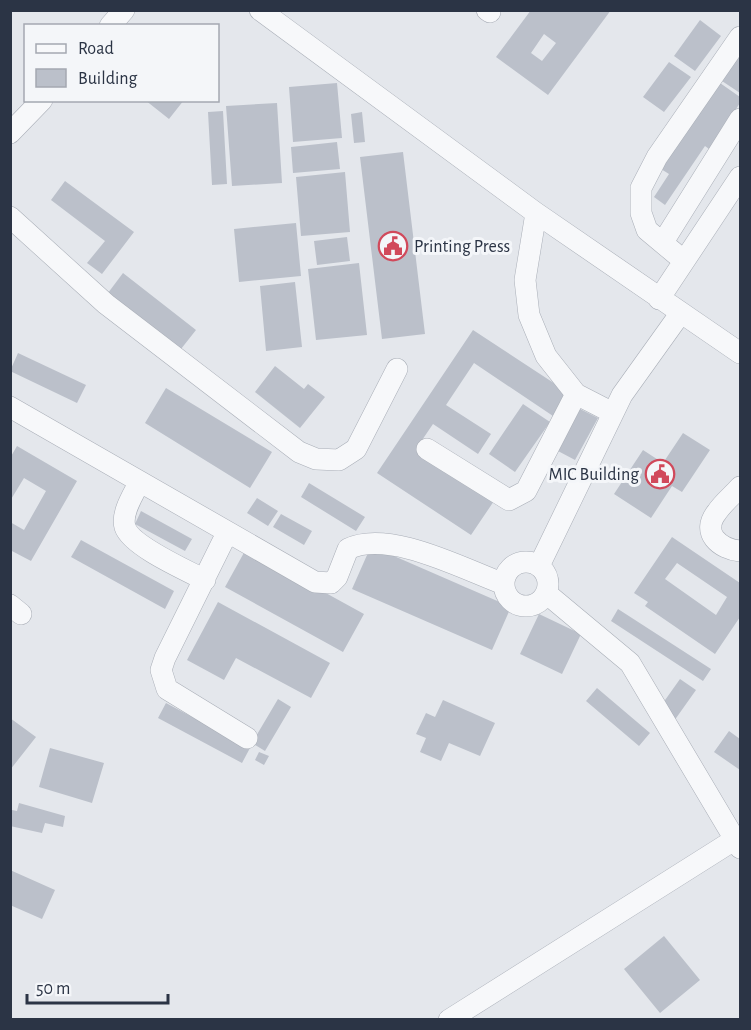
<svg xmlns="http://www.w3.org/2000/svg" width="751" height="1030" viewBox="0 0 751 1030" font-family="'Alegreya Sans',sans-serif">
	<rect width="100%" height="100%" fill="#e4e7ec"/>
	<path fill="#bbc0ca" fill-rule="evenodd" d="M531 10H611L548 95 496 57ZM544 34 556 43 542 61 531 53Z
		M700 20 721 36 695 71 674 56Z
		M740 53V93L722 81Z
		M669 62 691 77 664 112 643 97Z
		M337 83 342 138 293 142 289 87Z
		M720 83 740 97V103L709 149 705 146 665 205 654 197 669 174 661 169Z
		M145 100H184L169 119Z
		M277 103 282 183 232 186 226 106Z
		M223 111 227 184 212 185 208 112Z
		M362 112 365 142 354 143 351 114Z
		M337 142 340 169 293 173 291 147Z
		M403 152 425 334 382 339 360 157Z
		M345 172 350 232 301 236 296 177Z
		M65 181 134 232 102 274 87 263 105 241 51 200Z
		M296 223 301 276 239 282 234 229Z
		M347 237 350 261 317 265 314 241Z
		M359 263 367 335 316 340 308 269Z
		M123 273 196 330 181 349 108 293Z
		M295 282 302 347 266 351 260 286Z
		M473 330 569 393 553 416 474 363 446 405 491 434 478 454 433 424 418 446 496 498 471 535 377 473Z
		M18 353 86 385 77 403 10 371Z
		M275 366 304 389 308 384 325 397 300 428 255 392Z
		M166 388 272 452 250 488 145 423Z
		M523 404 550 422 515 472 489 454Z
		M580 409 598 418 575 460 558 451Z
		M683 433 710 450 682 492 672 486 651 518 614 494 643 450 663 463Z
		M17 446 77 481 31 561 10 550V522L24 530 46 491 24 478 10 501V458Z
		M309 483 365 517 356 531 301 497Z
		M257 498 278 511 268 526 247 513Z
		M141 511 192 539 185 551 135 524Z
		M281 514 312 531 304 545 273 527Z
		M672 537 740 583V617L715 654 645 606 648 602 634 593ZM677 563 727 597 716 615 665 579Z
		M81 540 174 591 165 609 71 557Z
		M371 546 511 607 492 650 352 589Z
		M246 549 364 614 343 652 225 587Z
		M218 602 330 663 311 698 236 658 224 680 187 660Z
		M618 609 711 669 703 681 611 621Z
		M539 614 581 634 562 674 520 654Z
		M680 679 696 690 674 721 658 710Z
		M597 688 650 733 639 746 586 701Z
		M278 699 291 707 265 751 252 743Z
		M443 700 495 723 480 756 449 743 441 761 420 752 426 738 416 734 426 713 435 717Z
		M166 703 250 748 242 763 158 718Z
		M10 718 36 737 10 770Z
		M729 731 740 739V770L714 752Z
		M50 748 104 763 92 803 39 787Z
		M259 752 269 756 264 765 255 760Z
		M19 803 65 816 63 827 45 823 42 833 10 826 12 810 17 811Z
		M10 870 55 890 42 919 10 905Z
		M664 936 700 980 660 1013 624 969Z"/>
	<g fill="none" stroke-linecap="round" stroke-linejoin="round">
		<g stroke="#a9aeb7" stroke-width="22">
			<path id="minor" d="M260 10 536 213 740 353
				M487 10 490 12
				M110 26 124 10
				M10 133 42 100
				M536 213 525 280 529 315 546 356 576 394 613 413
				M10 217 106 304 299 452 316 459 339 460 356 449 397 369
				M663 242 740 119
				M683 260 647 230 641 213V188L657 157 740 37
				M659 299 740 177
				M10 407 315 582 331 583 337 577 348 549C389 529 463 569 504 584
				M427 449 509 500 526 491 576 394
				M139 483C133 495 121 513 125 527 131 546 186 570 205 580
				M740 487C733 495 723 503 717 512 700 533 720 549 740 551
				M227 533 165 658 161 670 167 689 247 738
				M504 584a22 22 0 1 1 44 0a22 22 0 1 1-44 0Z
				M539 566 622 395 680 314
				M546 593 630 663 740 848
				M10 605 21 614
				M449 1020 734 840"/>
		</g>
		<use href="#minor" stroke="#f7f8fa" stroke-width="21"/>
	</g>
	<defs>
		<g id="civic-ring" transform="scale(1.5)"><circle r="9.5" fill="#f4f6f9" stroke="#d1495b" stroke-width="1.5"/><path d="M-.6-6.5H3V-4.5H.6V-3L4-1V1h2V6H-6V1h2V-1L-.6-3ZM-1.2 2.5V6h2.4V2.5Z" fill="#d1495b"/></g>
	</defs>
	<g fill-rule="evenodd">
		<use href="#civic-ring" x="393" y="246"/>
		<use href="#civic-ring" x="660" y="474"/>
	</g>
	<g text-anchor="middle" stroke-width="6" stroke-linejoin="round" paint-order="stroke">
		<g font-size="18" fill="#2b3445" stroke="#f4f6f9" text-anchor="start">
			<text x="414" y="252">Printing Press</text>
			<text x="639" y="480" text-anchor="end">MIC Building</text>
		</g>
	</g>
	<rect width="751" height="1030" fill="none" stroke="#2b3445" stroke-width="24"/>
	<rect x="24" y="24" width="195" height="78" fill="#f4f6f9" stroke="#a4a8b1" stroke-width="1.5"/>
	<rect x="36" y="44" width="30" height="9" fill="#f7f8fa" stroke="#a4a8b1" stroke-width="1.5"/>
	<text x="78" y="54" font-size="18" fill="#2b3445">Road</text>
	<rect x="36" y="69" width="30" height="18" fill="#bbc0ca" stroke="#a4a8b1" stroke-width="1.5"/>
	<text x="78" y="84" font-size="18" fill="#2b3445">Building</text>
	<path d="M27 994v9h141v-9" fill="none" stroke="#2b3445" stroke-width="3"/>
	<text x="36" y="994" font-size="18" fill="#2b3445" stroke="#f4f6f9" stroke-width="4.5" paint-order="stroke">50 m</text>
</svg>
